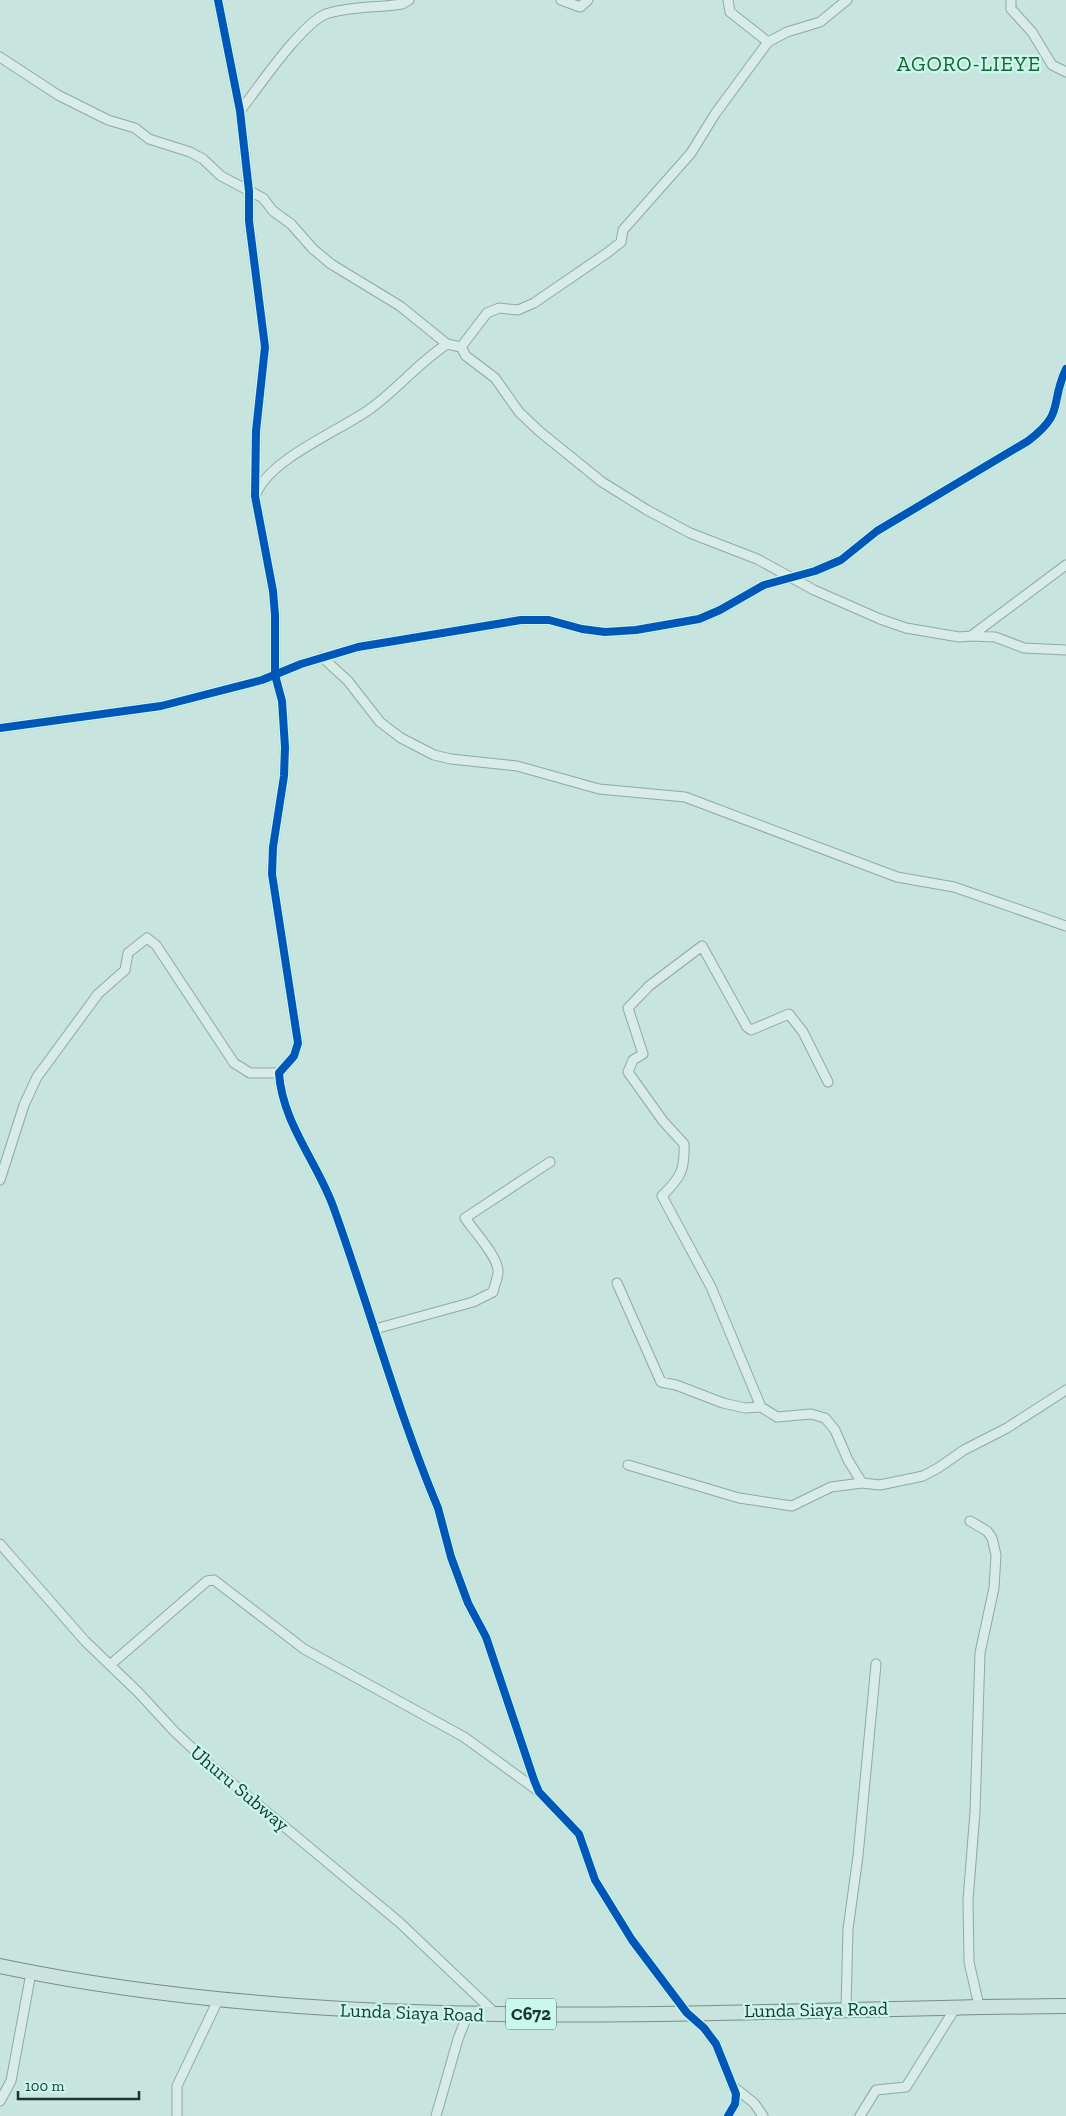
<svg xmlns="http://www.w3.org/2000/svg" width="1066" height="2116" viewBox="0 0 1066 2116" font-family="'Zilla Slab',serif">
	<rect width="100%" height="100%" fill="#c7e4de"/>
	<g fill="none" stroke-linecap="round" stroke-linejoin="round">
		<g stroke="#91a8a2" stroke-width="11">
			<path id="minor" d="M218 0 240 111 249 191V221L265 347 256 431 255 496 273 591 275 615V675L282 701 285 747 284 776 273 847 272 874 298 1043 294 1056 279 1073C282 1122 317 1162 333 1206 369 1306 397 1410 438 1508L451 1557 468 1603 486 1637 534 1780 539 1792 579 1834 595 1880 632 1940 687 2013 704 2028 716 2044 736 2094 735 2104 728 2116
				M561 0 580 7 588 0
				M728 0 730 12 768 42
				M1011 0V9L1032 32 1052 65 1066 72
				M0 57 58 95 108 120 135 128 149 139 190 152 203 159 221 176 263 198 273 211 291 224 313 249 331 264 400 306 447 344
				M240 111C258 88 301 24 326 14 350 6 377 8 402 4L409 0
				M461 347 466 356 495 378 519 412 539 431 602 482 647 510 690 533 757 559 814 590 880 619 906 628 959 637 971 636 1066 565
				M461 347 487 313 499 308 518 310 534 303 607 253 621 242 623 230 691 153 715 114 768 42 787 32 820 22 847 0
				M257 492C272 458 339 431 370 409 395 391 415 367 440 349L447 344 461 347
				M971 636 995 637 1024 648 1066 650
				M322 657 348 681 380 722 401 738 434 755 451 759 517 766 599 789 685 797 897 877 954 887 1066 926
				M0 728 161 706 262 680 301 664 358 647 521 620H549L582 629 605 632 636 630 699 619 720 610 764 585 815 571 841 560 877 531 1028 441C1066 412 1049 405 1066 369
				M0 1180 24 1105 37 1077 98 994 125 970 128 953 147 938 156 945 234 1063 250 1073H279
				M617 1283 661 1382 676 1385 723 1403 745 1408 761 1407 777 1417 811 1414 825 1418 835 1430 848 1460 862 1483 880 1485 923 1476 938 1468 964 1450 1007 1428 1066 1390
				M375 1329 473 1302 493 1292C494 1286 498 1278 498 1272 499 1258 474 1231 465 1218L550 1162
				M761 1407 711 1287 662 1196C681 1177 685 1170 684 1144L663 1121 628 1072 633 1060 643 1054 628 1008 649 986 702 946 747 1027 751 1030 789 1014 803 1032 828 1082
				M628 1465 739 1498 792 1506 831 1487 862 1483
				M970 1521 987 1531 992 1538 996 1555 994 1588 980 1653 975 1812 968 1900 969 1962 979 2006
				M0 1544 85 1641 138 1692 174 1731 209 1764 399 1922 496 2014
				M110 1665 207 1581 214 1580 304 1649 464 1737 537 1790
				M846 2008 848 1929 858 1856 876 1664
				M735 2088 754 2103 763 2116
				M0 2101 11 2081 31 1973
				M177 2116V2086L219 1998
				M436 2116 458 2039 468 2014
				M860 2116 876 2090 906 2087 956 2007"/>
		</g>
		<g stroke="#788d87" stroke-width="16">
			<path id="primary" d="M0 1966C350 2039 711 2009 1066 2006"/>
		</g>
		<use href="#minor" stroke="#d9ebe7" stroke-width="9"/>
		<use href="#primary" stroke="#cae3de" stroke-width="14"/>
		<g stroke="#caf8ee" stroke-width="11">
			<path id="cycleway" d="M218 0 240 111 249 191V221L265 347 256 431 255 496 273 591 275 615V675L282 701 285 747 284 776 273 847 272 874 298 1043 294 1056 279 1073C282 1122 317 1162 333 1206 369 1306 397 1410 438 1508L451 1557 468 1603 486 1637 534 1780 539 1792 579 1834 595 1880 632 1940 687 2013 704 2028 716 2044 736 2094 735 2104 728 2116
				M0 728 161 706 262 680 301 664 358 647 521 620H549L582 629 605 632 636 630 699 619 720 610 764 585 815 571 841 560 877 531 1028 441C1066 412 1049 405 1066 369"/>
		</g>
		<use href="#cycleway" stroke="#0057b8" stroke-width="8"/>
	</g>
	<g text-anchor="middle" stroke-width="4.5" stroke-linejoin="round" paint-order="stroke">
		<rect fill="#caf8ee" stroke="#4e7065" stroke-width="1" x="506" y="1998.5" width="50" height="31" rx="4"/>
		<g font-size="18" font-weight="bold" fill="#19362a">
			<text x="531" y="2020">C672</text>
		</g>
		<g font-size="19" fill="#19362a" stroke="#caf8ee">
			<text transform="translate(240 1788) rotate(40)" y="7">Uhuru Subway</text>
			<text transform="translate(816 2009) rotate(-1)" y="7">Lunda Siaya Road</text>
			<text transform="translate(412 2012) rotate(2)" y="7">Lunda Siaya Road</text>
		</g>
		<g font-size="21" letter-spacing="1" fill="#16652e" stroke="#caf8ee">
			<text x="969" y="71">AGORO-LIEYE</text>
		</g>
	</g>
	<path d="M18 2091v8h121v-8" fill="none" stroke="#19362a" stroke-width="2.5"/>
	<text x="25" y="2091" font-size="15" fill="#19362a" stroke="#caf8ee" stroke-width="4" paint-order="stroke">100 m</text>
</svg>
